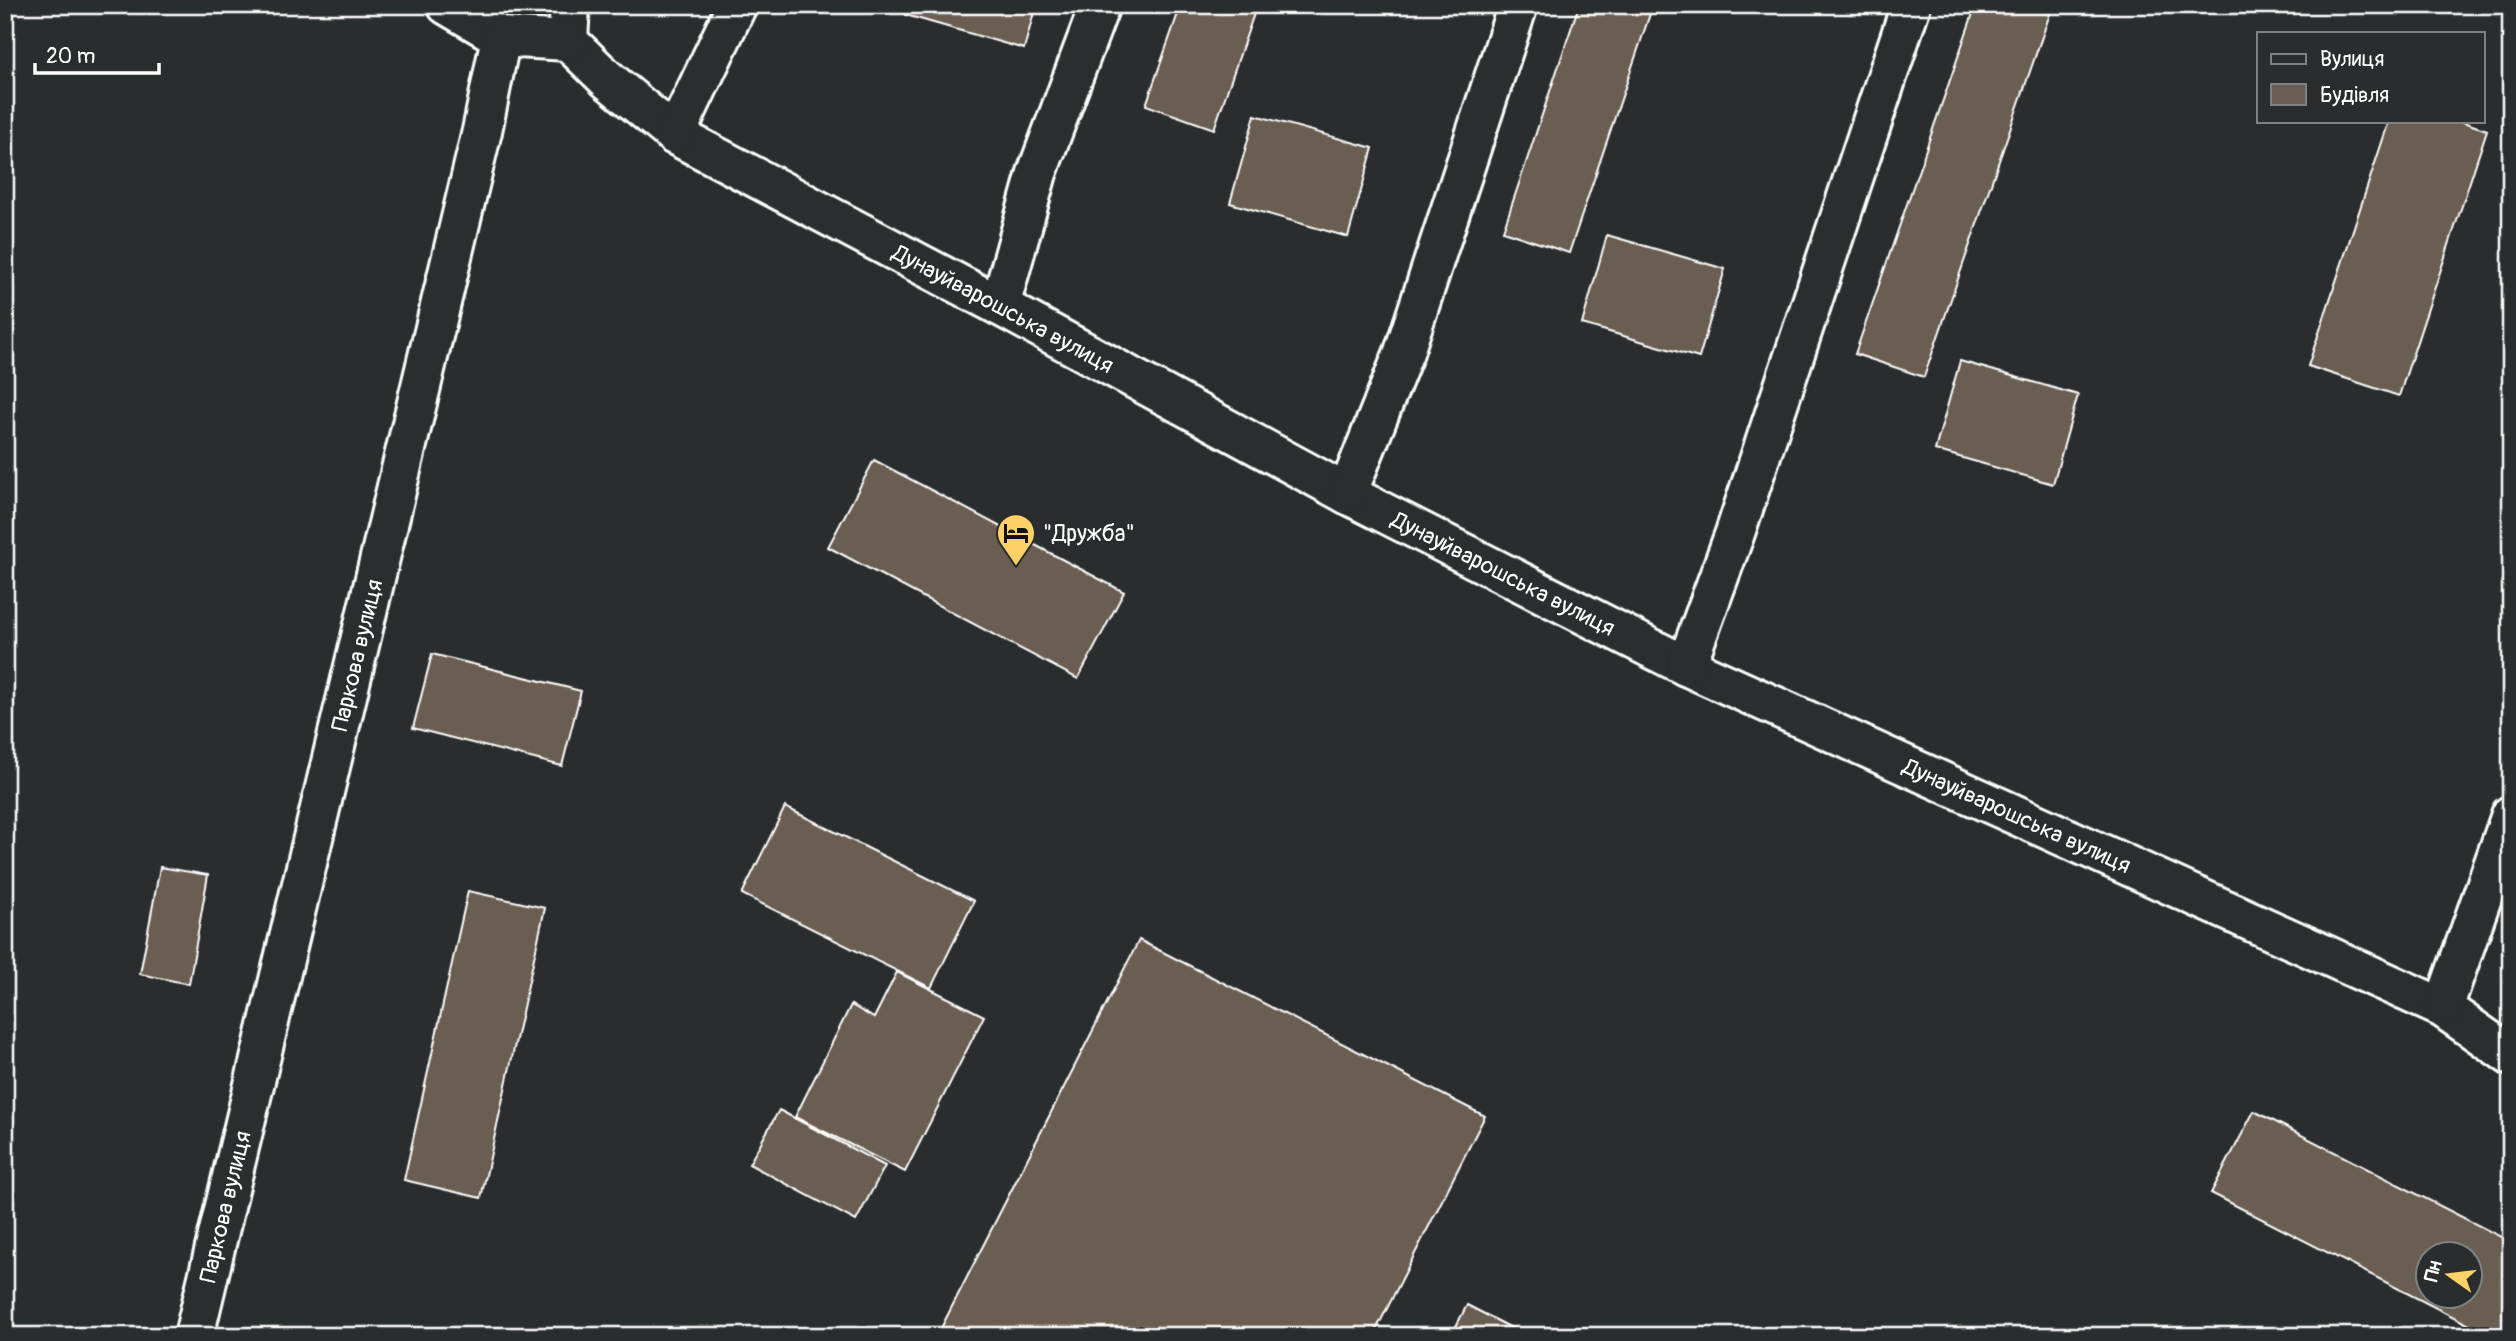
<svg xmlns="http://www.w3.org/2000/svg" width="2516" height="1341" viewBox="0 0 2516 1341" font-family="Pangolin,sans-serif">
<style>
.building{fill:#6a5d51;stroke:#fff;stroke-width:2;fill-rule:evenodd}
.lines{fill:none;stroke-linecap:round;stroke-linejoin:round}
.minor-casing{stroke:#fff;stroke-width:44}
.minor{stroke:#2a2d2e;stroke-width:38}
.labels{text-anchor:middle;stroke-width:5;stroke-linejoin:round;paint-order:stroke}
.street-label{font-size:23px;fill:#fff;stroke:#2a2d2e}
.poi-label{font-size:23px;fill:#fff;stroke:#2a2d2e;text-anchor:start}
</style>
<rect width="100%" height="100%" fill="#2a2d2e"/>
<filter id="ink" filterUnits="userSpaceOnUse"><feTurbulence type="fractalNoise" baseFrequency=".0143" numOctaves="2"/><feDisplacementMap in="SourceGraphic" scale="14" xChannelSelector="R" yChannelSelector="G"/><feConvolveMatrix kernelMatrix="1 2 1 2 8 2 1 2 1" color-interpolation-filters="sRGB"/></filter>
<g filter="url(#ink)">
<path class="building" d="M909,5H1036L1024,49L906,15Z
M1181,5H1257L1214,129L1146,105Z
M1579,5H1653L1569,253L1503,231Z
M1976,5H2053L1924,377L1855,354Z
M1255,115L1373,148L1348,237L1230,203Z
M2389,121H2460L2487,130L2399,396L2308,366Z
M1607,235L1725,269L1699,358L1582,324Z
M1960,361L2078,395L2053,484L1935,450Z
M874,460L1124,592L1078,679L828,547Z
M432,654L581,691L562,766L413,728Z
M785,807L974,901L931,988L742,894Z
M160,867L208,875L189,984L140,974Z
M468,891L545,908L481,1198L404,1180Z
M1139,940L1485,1116L1373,1336H937Z
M897,972L984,1016L905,1172L795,1117L851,1005L874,1018Z
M779,1110L885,1166L856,1221L749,1164Z
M2254,1111L2511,1242V1336H2491L2211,1193ZM2428,1254H2470V1296H2428Z
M1467,1305L1527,1336H1451Z"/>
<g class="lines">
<defs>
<g id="minor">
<path d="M447,5L501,37"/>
<path id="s1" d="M570,5L568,41L607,79L675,135L1000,306L1347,494L1686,666L2443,1008L2511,1056"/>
<path d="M675,135L737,5"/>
<path d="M1000,306L1037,173L1100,5"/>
<path d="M1347,494L1404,352L1518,5"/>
<path d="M1686,666L1735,533L1911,5"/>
<path d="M2443,1008L2511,815"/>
<path id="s2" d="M194,1336L482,131L501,37L568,41"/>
</g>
</defs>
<use href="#minor" class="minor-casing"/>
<use href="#minor" class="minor"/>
</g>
</g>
<defs>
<symbol id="hotel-pin" viewBox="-11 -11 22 30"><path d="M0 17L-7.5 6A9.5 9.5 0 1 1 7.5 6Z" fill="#ffd166" stroke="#2a2d2e"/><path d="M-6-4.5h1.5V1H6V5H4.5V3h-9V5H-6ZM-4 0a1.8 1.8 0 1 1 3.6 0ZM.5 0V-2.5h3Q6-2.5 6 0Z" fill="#111"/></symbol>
</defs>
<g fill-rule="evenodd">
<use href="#hotel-pin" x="994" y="511" width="44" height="60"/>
</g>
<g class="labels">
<g class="street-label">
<text dy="8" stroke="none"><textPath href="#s1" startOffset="550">Дунауйварошська вулиця</textPath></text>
<text dy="8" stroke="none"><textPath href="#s1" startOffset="1116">Дунауйварошська вулиця</textPath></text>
<text dy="8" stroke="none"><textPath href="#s2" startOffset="700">Паркова вулиця</textPath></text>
<text dy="8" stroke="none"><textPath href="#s1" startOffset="1684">Дунауйварошська вулиця</textPath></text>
<text dy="8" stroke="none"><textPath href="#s2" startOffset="133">Паркова вулиця</textPath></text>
</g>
<g class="poi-label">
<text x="1043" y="541">"Дружба"</text>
</g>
</g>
<rect width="2516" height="1341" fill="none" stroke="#2a2d2e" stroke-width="28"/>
<rect x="14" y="14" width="2488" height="1313" fill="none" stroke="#fff" stroke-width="2.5" filter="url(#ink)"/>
<rect x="2257" y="32" width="228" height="91" fill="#2a2d2e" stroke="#7f8182" stroke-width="2"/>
<rect x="2271" y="54" width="35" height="10" fill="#2a2d2e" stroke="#7f8182" stroke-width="2"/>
<text x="2320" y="66" font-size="21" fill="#ffffff">Вулиця</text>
<rect x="2271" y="84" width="35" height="21" fill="#6a5d51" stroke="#7f8182" stroke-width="2"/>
<text x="2320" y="102" font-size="21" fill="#ffffff">Будівля</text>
<g transform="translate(2449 1275) rotate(284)"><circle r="33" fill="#2a2d2e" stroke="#7f8182" stroke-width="2"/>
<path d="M0-5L12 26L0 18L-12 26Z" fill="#ffd166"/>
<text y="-10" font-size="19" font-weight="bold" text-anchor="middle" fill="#ffffff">Пн</text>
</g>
<path d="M35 63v10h124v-10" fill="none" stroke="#ffffff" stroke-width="3.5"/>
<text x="46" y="63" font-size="21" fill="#ffffff" stroke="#2a2d2e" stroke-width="5" paint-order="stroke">20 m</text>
</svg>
